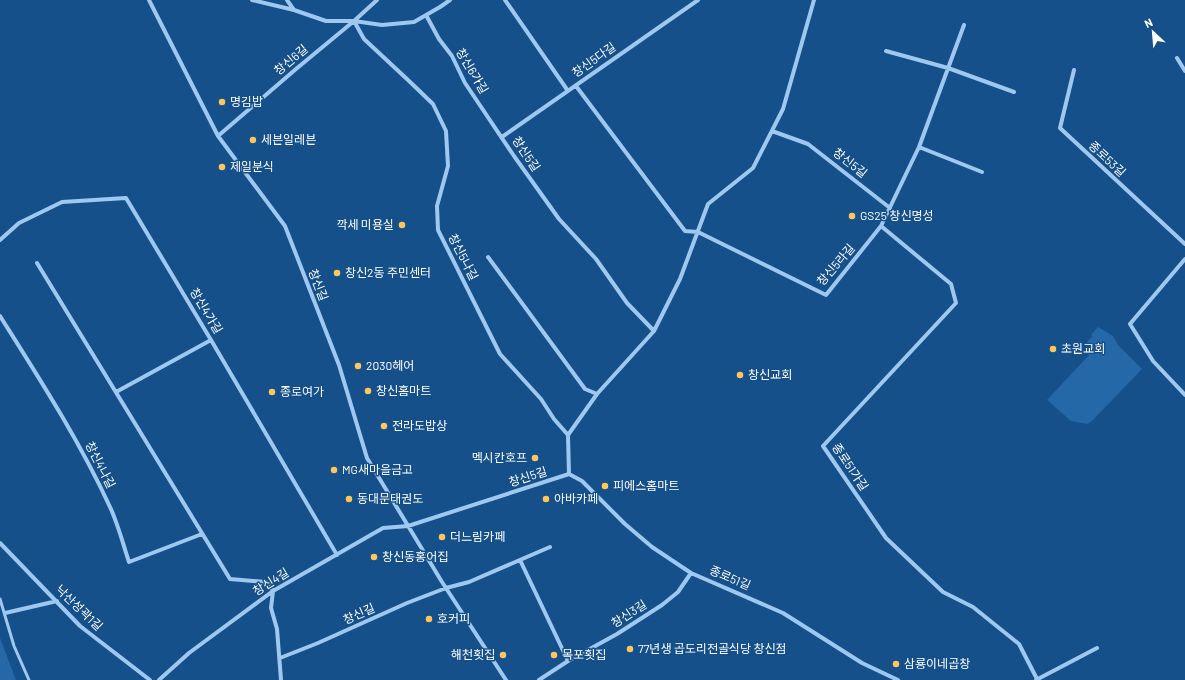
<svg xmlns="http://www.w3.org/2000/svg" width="1185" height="680" viewBox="0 0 1185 680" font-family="Barlow,'Noto Sans KR',sans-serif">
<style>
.green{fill:#2568a8}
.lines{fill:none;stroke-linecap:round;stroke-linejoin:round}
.service{stroke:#9ec8ef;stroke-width:3}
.minor{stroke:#9ec8ef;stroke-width:4}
.poi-dot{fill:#ffc65c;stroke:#15508b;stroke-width:1.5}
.labels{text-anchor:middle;stroke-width:3;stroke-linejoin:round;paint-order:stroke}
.street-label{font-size:12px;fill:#fff;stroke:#15508b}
.poi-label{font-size:12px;fill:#fff;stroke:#15508b;text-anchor:start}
</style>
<rect width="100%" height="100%" fill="#15508b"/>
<path class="green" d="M1098,327L1113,336L1118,345L1142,369L1092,421L1087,424L1071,421L1047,400L1089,355L1084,351L1088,347L1085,344L1093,336L1091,335Z
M0,638L16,680H0Z"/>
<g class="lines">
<path class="service" d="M0,599L14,646L29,680"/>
<path class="minor" d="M149,0L218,136L285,226L339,365L367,458L442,582L506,680
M252,0L294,10L326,21H354L382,25L414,22L440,7L450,0
M287,0L294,10
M505,0L568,91
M426,15L439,39L452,56L465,83L514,156L559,219L596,259L627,303L654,331
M354,21L364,39L408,80L433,104L446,131L448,166L437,206L438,230L500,354L541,399L554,419L568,435
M886,51L948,68L1014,92
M1177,58L1185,71
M1074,70L1060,128L1185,244
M576,86L685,231L698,232L826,295L881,226L919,147L964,25
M772,131L808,144L890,208
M218,136L296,69L354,21L377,0
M502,137L698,0
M919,147L982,172
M881,226L951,284L956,303L823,446L886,538L943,592L973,607L1019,644L1037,679
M0,240L19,223L62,202L126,198L211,340L337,555
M488,257L585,389L597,394
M1185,259L1130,324L1153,361L1185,395
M37,263L230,579L266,582L273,591L271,608L277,629L281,680
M0,316C39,378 79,440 110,507C118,524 123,544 129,562L202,534
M116,392L211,340
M569,474L582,481L625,524L652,547L691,573L783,613L862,663L898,680
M0,543L80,626L150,680
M520,560L568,661
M5,613L57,601
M280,658L318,643L407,603L446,588L469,582L550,547
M159,680L189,653L273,591L383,528L408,526L569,474L568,435L597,394L654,331L680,279L708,204L753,168L783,109L814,0
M539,680L568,661L617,634L662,605L678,592L691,573
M1036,680L1097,648"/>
</g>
<g class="poi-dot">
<circle cx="222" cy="102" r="4"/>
<circle cx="253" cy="140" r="4"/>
<circle cx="222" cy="167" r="4"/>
<circle cx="852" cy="216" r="4"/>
<circle cx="402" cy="225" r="4"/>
<circle cx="337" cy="273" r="4"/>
<circle cx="1053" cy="349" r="4"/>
<circle cx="358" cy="366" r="4"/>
<circle cx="740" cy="375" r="4"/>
<circle cx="368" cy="391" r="4"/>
<circle cx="272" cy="392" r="4"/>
<circle cx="384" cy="426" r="4"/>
<circle cx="535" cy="458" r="4"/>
<circle cx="334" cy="470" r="4"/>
<circle cx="605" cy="486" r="4"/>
<circle cx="349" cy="499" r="4"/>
<circle cx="546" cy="499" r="4"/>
<circle cx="442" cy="537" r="4"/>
<circle cx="374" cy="557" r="4"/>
<circle cx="429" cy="619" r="4"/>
<circle cx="630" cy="649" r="4"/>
<circle cx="503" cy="655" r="4"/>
<circle cx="554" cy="655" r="4"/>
<circle cx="896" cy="664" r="4"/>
</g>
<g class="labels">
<g class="street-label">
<text transform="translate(291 60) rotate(-40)" y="4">창신6길</text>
<text transform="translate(594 60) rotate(-35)" y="4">창신5다길</text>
<text transform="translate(472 71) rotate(59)" y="4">창신6가길</text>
<text transform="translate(526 154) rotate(56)" y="4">창신5길</text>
<text transform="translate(1107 159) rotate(43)" y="4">종로53길</text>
<text transform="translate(850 163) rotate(38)" y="4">창신5길</text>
<text transform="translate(463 257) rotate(63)" y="4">창신5나길</text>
<text transform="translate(836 265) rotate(-49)" y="4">창신5라길</text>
<text transform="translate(318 285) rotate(69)" y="4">창신길</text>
<text transform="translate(206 311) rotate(59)" y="4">창신4가길</text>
<text transform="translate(100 465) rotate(63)" y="4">창신4나길</text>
<text transform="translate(850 467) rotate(56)" y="4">종로51가길</text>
<text transform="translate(528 477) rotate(-18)" y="4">창신5길</text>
<text transform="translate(730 578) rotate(23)" y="4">종로51길</text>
<text transform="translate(271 582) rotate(-32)" y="4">창신4길</text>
<text transform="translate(79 608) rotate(44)" y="4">낙산성곽1길</text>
<text transform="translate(359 614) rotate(-24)" y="4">창신길</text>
<text transform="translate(629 614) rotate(-33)" y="4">창신3길</text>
</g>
<g class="poi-label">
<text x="230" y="106">명김밥</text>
<text x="261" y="144">세븐일레븐</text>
<text x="230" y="171">제일분식</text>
<text x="860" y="220">GS25 창신명성</text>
<text x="394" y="229" text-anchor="end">깍세 미용실</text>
<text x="345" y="277">창신2동 주민센터</text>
<text x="1061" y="353">초원교회</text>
<text x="366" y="370">2030헤어</text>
<text x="748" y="379">창신교회</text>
<text x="376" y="395">창신홈마트</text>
<text x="280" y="396">종로여가</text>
<text x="392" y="430">전라도밥상</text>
<text x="527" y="462" text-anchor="end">멕시칸호프</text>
<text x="342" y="474">MG새마을금고</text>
<text x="613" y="490">피에스홈마트</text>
<text x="357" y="503">동대문태권도</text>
<text x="554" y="503">아바카페</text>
<text x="450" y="541">더느림카페</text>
<text x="382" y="561">창신동홍어집</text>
<text x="437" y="623">호커피</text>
<text x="638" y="653">77년생 곱도리전골식당 창신점</text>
<text x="495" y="659" text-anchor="end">해천횟집</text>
<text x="562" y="659">목포횟집</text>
<text x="904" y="668">삼룡이네곱창</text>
</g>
</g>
<g transform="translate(1153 32) rotate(334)" stroke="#15508b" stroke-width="3" paint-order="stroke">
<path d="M0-3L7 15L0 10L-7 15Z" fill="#ffffff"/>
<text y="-6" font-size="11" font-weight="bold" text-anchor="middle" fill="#ffffff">N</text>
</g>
</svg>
